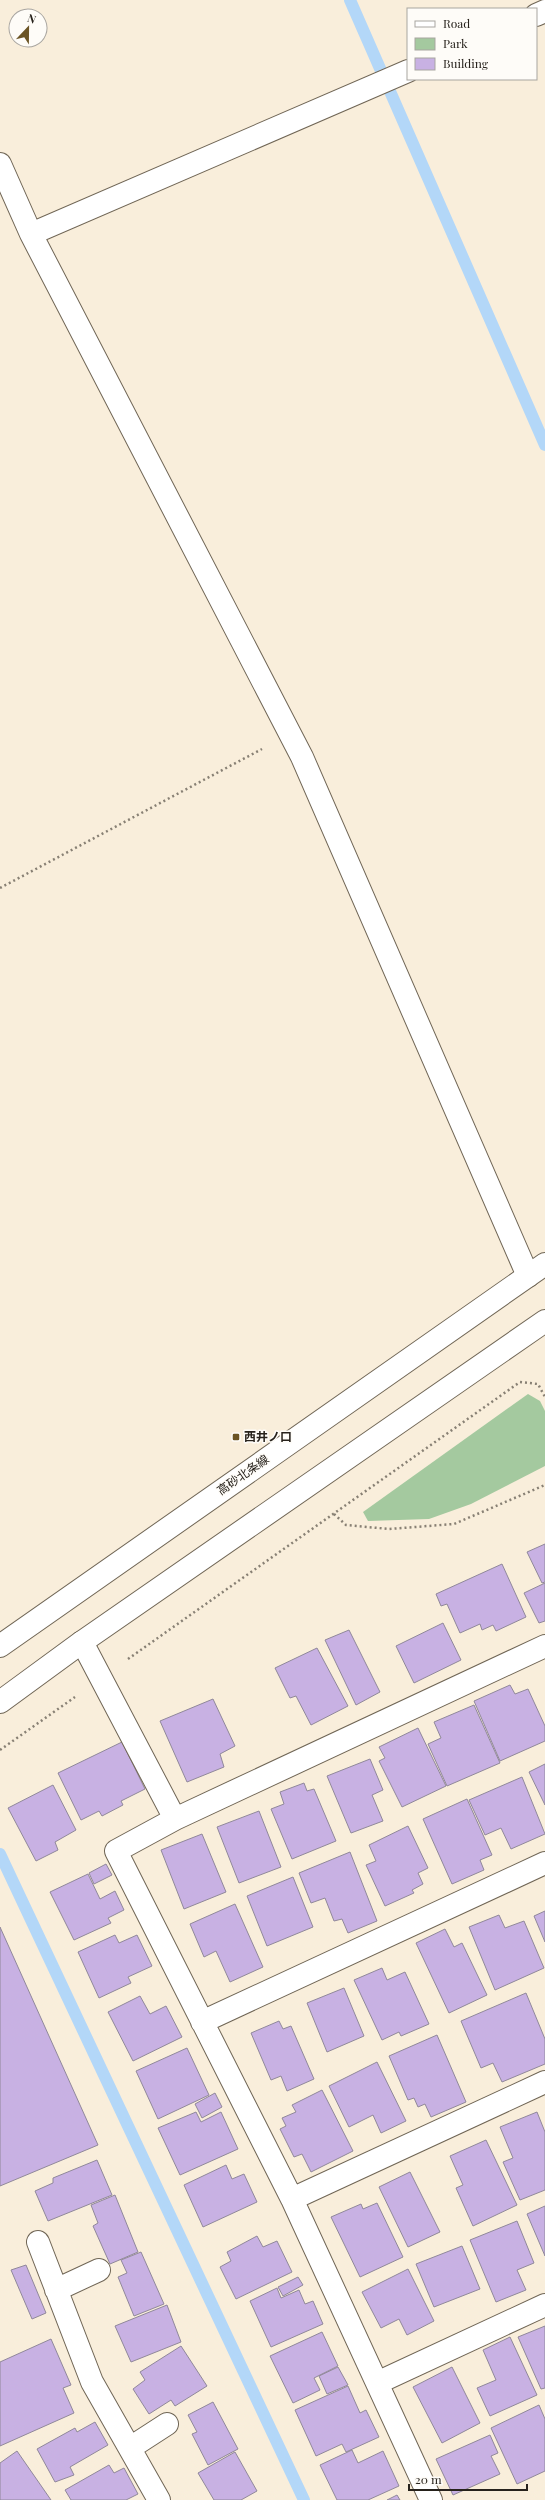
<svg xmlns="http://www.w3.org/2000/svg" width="545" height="2500" viewBox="0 0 545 2500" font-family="'Playfair Display','Noto Sans JP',serif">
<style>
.green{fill:#a4c99f}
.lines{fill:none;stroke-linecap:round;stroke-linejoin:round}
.stream{stroke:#b3d7f8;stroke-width:12}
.building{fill:#c8b1e3;stroke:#90889a}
.minor-casing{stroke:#706656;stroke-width:24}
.major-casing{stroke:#706656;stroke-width:24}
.path{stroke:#888074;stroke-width:2.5;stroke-dasharray:2 3;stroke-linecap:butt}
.minor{stroke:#fff;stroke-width:22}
.major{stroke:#fff;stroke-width:22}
.poi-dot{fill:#6b5424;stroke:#fefcf8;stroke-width:1.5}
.labels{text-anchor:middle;stroke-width:3;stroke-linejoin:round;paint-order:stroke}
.poi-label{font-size:12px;font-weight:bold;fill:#27221c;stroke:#fefcf8;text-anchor:start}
.street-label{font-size:12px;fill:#27221c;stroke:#fefcf8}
</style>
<rect width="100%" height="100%" fill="#f9eedb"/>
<path class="green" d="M528,1394L540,1401L545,1411V1466L471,1504L429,1519L368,1521L363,1512Z"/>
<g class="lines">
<path class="stream" d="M350,0L545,445
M0,1854L304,2500"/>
</g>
<path class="building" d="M545,1544V1582L542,1583L527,1552Z
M502,1564L526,1617L496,1631L493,1625L482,1630L480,1624L460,1633L447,1604L441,1606L436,1594Z
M545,1583V1621L539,1623L524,1593Z
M443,1623L461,1660L414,1683L396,1646Z
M349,1630L380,1692L356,1705L325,1640Z
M317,1648L348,1706L311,1725L296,1696L290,1698L275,1668Z
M510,1685L515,1694L528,1689L545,1726V1741L500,1761L474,1701Z
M213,1699L235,1746L220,1754L224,1767L187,1782L160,1721Z
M474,1705L500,1763L447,1786L428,1744L441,1738L434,1722Z
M418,1728L446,1786L402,1807L379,1761L385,1758L379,1747Z
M122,1742L145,1789L121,1801L123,1805L102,1816L99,1811L81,1820L58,1773Z
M370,1759L383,1790L372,1795L383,1821L351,1833L327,1776Z
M545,1764V1805L529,1772Z
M522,1777L545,1834L511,1849L501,1828L485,1835L469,1800Z
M304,1783L307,1791L314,1789L336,1841L292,1859L271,1809L284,1804L280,1792Z
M53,1785L76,1830L55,1842L58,1850L36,1861L8,1808Z
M467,1799L492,1855L480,1860L484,1870L452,1884L423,1819Z
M259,1811L281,1867L239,1883L217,1827Z
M408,1826L428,1868L418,1873L423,1884L412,1890L414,1893L385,1906L366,1865L376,1861L369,1845Z
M202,1834L226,1892L184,1909L161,1850Z
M350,1852L377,1921L348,1933L342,1919L334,1921L325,1898L311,1903L299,1873Z
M106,1864L112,1875L94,1884L89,1873Z
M88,1874L100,1899L115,1891L124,1910L108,1918L111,1923L74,1940L50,1892Z
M293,1877L313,1927L267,1946L247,1896Z
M235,1904L263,1967L230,1982L216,1951L204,1957L190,1924Z
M545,1911V1942L534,1916Z
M499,1915L505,1928L524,1921L544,1968L495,1990L469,1927Z
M0,1927L98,2145L0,2186Z
M445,1929L454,1947L462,1943L487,1995L449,2013L416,1943Z
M115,1935L119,1943L137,1935L152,1966L128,1977L131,1983L99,1998L78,1952Z
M382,1968L387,1980L405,1972L429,2024L401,2036L399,2032L382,2040L354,1980Z
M344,1988L364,2036L327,2052L307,2003Z
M526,1993L545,2039V2064L502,2082L493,2063L481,2068L461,2021Z
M140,1996L150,2014L166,2006L182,2037L133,2061L108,2012Z
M279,2021L283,2029L291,2026L314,2079L287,2091L281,2076L271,2080L251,2033Z
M437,2035L466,2102L431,2117L425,2104L418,2107L414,2098L408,2100L389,2056Z
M187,2048L209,2095L158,2119L136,2071Z
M377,2062L406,2121L381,2133L373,2115L349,2127L329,2086Z
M322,2090L353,2151L311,2172L302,2154L294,2157L280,2129L286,2126L282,2118L296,2112L292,2105Z
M215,2093L222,2107L202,2118L195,2104Z
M196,2112L201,2122L221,2112L238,2149L180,2175L158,2128Z
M537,2112L545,2132V2190L520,2200L503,2162L513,2158L500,2127Z
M486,2140L517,2205L473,2226L456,2188L463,2185L450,2156Z
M97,2160L112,2195L48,2221L35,2191L53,2183V2178Z
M226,2165L232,2179L244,2174L257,2202L203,2227L184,2185Z
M410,2172L440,2232L408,2247L379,2187Z
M115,2195L138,2252L110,2264L93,2226L98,2223L91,2205Z
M377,2203L403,2257L360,2277L331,2217L361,2204L363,2209Z
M545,2206V2256L527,2214Z
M517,2221L534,2263L517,2270L526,2290L496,2302L470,2240Z
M257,2236L263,2247L277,2241L292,2272L236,2299L220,2267L231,2261L227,2252Z
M462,2246L480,2289L434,2307L416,2264Z
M141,2252L164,2304L134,2316L118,2277L127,2273L121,2260Z
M26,2265L46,2313L32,2319L11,2270Z
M408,2269L434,2321L407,2335L399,2319L381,2328L362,2292Z
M298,2277L303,2285L283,2296L278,2287Z
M277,2288L281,2298L299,2290L305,2304L313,2301L323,2324L271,2347L250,2301Z
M167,2305L181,2342L131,2362L115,2326Z
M545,2326V2388L541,2389L518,2337Z
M322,2332L338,2366L314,2378L320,2390L293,2403L270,2356Z
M510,2337L537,2395L490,2416L477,2388L496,2380L483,2350Z
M51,2339L71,2385L63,2388L74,2413L0,2446V2362Z
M181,2346L207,2386L175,2406L171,2400L149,2414L133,2389L145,2380L140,2372Z
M338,2367L348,2385L327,2394L319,2376Z
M452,2367L480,2423L442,2443L413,2387Z
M348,2386L360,2413L366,2410L379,2437L346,2452L342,2444L316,2456L295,2410Z
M213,2402L238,2449L208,2465L192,2434L197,2432L188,2415Z
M539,2405L545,2419V2471L517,2484L491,2428Z
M95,2422L108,2445L70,2467L74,2475L55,2482L37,2449L75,2428L77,2432Z
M490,2435L498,2453L491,2456L500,2474L453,2495L436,2459Z
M352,2450L358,2463L383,2451L399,2486L368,2500H337L320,2465Z
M17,2451L51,2500H0V2463Z
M235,2452L257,2491L241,2500H214L198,2473Z
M109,2465L114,2473L124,2468L138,2494L126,2500H71L65,2490Z
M397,2495L400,2500H387Z"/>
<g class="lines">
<defs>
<path id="minor" d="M536,15L545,11
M0,164L31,234L302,757L528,1276
M31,234L408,71
M82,1642L175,1819
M202,2022L545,1863
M292,2199L545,2082
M38,2242L92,2382L159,2500
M56,2290L99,2270
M377,2383L545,2305
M130,2448L167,2424
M431,2500L292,2199L116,1851L175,1819L545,1646"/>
<path id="major" d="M0,1646L545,1264
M0,1702L82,1642L545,1321"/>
</defs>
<use href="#minor" class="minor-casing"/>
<use href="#major" class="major-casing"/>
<path class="path" d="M0,888L262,749
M334,1514L346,1525L389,1529L454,1524L545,1485
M128,1659L520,1382L538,1384L545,1397
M0,1750L75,1697"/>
<use href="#minor" class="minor"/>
<use href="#major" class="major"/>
</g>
<rect class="poi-dot" x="232" y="1433" width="8" height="8" rx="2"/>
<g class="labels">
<g class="poi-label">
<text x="244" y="1441">西井ノ口</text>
</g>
<g class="street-label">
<text transform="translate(243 1475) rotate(-35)" y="4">高砂北条線</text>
</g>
</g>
<rect x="407" y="8" width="130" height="72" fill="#fefcf8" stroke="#a8a5a0"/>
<rect x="415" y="21" width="20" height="6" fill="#ffffff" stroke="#a8a5a0"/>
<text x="443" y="28" font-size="12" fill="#27221c">Road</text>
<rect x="415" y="38" width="20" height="12" fill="#a4c99f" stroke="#a8a5a0"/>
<text x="443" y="48" font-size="12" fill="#27221c">Park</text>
<rect x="415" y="58" width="20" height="12" fill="#c8b1e3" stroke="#a8a5a0"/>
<text x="443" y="68" font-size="12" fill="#27221c">Building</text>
<g transform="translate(28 28) rotate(22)"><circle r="19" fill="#fefcf8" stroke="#a8a5a0"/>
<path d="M0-3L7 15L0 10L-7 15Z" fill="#6b5424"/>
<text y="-6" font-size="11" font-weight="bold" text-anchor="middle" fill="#27221c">N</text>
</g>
<path d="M409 2484v6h118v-6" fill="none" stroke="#27221c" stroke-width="2"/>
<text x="415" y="2484" font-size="12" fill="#27221c" stroke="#fefcf8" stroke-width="3" paint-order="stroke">20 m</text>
</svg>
